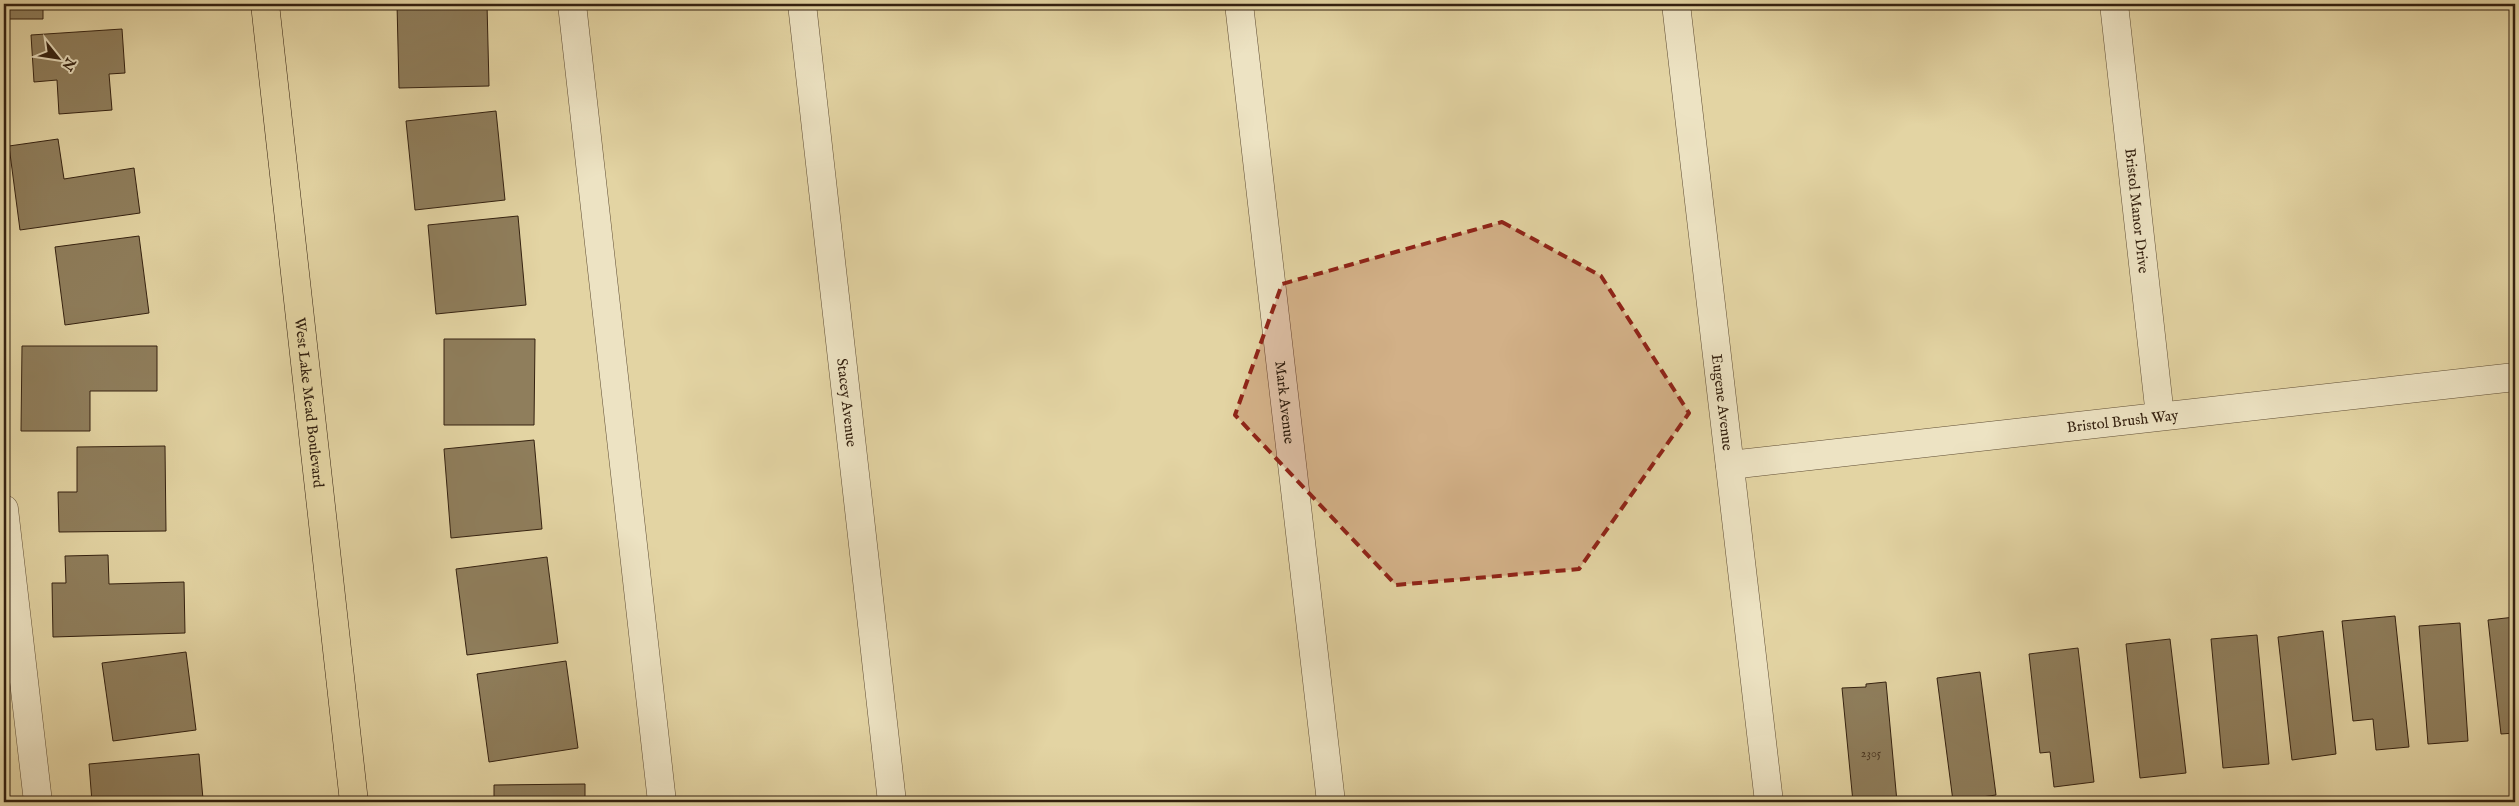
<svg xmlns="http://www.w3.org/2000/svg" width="2519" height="806" viewBox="0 0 2519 806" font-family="'IM FELL English',serif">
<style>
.building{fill:#8f7e5c;stroke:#342110}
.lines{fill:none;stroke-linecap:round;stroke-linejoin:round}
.minor-casing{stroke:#604e35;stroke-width:29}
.major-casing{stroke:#342110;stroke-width:29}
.minor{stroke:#ede3c3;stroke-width:28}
.major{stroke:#e3d4a3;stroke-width:28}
.marked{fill:#8f2418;fill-opacity:0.2;stroke:#8f2418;stroke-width:4;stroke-dasharray:10 6;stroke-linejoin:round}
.labels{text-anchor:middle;stroke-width:4;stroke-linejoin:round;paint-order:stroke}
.number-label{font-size:12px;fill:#4b3823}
.street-label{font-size:15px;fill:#342110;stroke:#ede3c3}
</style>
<rect width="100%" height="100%" fill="#e3d4a3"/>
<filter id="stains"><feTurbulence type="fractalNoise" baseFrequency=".004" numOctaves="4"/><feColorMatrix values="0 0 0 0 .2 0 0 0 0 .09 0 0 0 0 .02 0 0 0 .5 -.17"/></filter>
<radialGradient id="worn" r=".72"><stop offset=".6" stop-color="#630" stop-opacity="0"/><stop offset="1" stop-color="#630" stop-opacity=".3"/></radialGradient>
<path class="building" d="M4,4H43V19H4Z
M397,4H487L489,86L399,88Z
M122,29L125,73L109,74L112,110L59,114L57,80L34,82L31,35Z
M496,111L505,200L415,210L406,121Z
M58,139L64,179L134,168L140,213L20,230L9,146Z
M518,216L526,305L436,314L428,225Z
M139,236L149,313L65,325L55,247Z
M444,339H535L534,425H444Z
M22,346H157V391H90V431H21Z
M534,440L542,529L451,538L444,449Z
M165,446L166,531L59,532L58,492H77V447Z
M108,555L109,584L184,582L185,633L53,637L52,583H66L65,556Z
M547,557L558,643L467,655L456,569Z
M2395,616L2409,747L2376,750L2373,719L2353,721L2342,621Z
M2515,617V733L2501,734L2488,620Z
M2460,623L2468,741L2428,744L2419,626Z
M2323,631L2336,754L2292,760L2278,637Z
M2257,635L2269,764L2223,768L2211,639Z
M2170,639L2186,773L2140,778L2126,644Z
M2078,648L2094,782L2054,787L2050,752L2040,753L2029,654Z
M186,652L196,730L113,741L102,663Z
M566,661L578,748L489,762L477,674Z
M1980,672L1996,795L1953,801L1937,678Z
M1886,682L1897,802H1853L1842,688L1866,687V684Z
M199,754L203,799L172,802H92L89,764Z
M585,784V802H494V785Z"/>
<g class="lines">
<defs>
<g id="minor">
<path d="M572,4L662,802"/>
<path id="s1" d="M802,4L892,802"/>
<path id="s2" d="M1239,4L1331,802"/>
<path id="s3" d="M1676,4L1769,802"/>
<path id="s4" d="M2114,4L2160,416"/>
<path id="s5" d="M1730,465L2515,377"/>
<path d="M4,509L38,802"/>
</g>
<g id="major">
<path id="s6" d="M265,4L354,802"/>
</g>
</defs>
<use href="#minor" class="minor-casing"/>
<use href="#major" class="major-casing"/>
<use href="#minor" class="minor"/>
<use href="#major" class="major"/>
</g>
<path class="marked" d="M1502,222L1601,276L1689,413L1579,569L1396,585L1235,415L1282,284Z"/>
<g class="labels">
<g class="number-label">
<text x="1871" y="757">2305</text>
</g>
<g class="street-label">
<text dy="5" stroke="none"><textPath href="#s4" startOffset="208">Bristol Manor Drive</textPath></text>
<text dy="5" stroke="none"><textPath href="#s6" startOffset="401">West Lake Mead Boulevard</textPath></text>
<text dy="5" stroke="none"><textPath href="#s1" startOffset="401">Stacey Avenue</textPath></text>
<text dy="5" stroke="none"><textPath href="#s2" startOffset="401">Mark Avenue</textPath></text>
<text dy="5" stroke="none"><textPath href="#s3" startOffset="401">Eugene Avenue</textPath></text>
<text dy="5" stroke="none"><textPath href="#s5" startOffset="395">Bristol Brush Way</textPath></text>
</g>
</g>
<rect width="2519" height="806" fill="none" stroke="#e3d4a3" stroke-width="20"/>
<rect x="5" y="5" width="2509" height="796" fill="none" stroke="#342110" stroke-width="2.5"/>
<rect x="10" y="10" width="2499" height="786" fill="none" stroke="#342110"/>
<g transform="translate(58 58) rotate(120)" stroke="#ede3c3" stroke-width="4" paint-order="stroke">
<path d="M0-4L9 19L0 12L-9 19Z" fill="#342110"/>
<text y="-8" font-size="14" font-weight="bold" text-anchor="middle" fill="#342110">N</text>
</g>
<rect width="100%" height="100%" filter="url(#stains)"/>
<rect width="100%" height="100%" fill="url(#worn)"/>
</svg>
